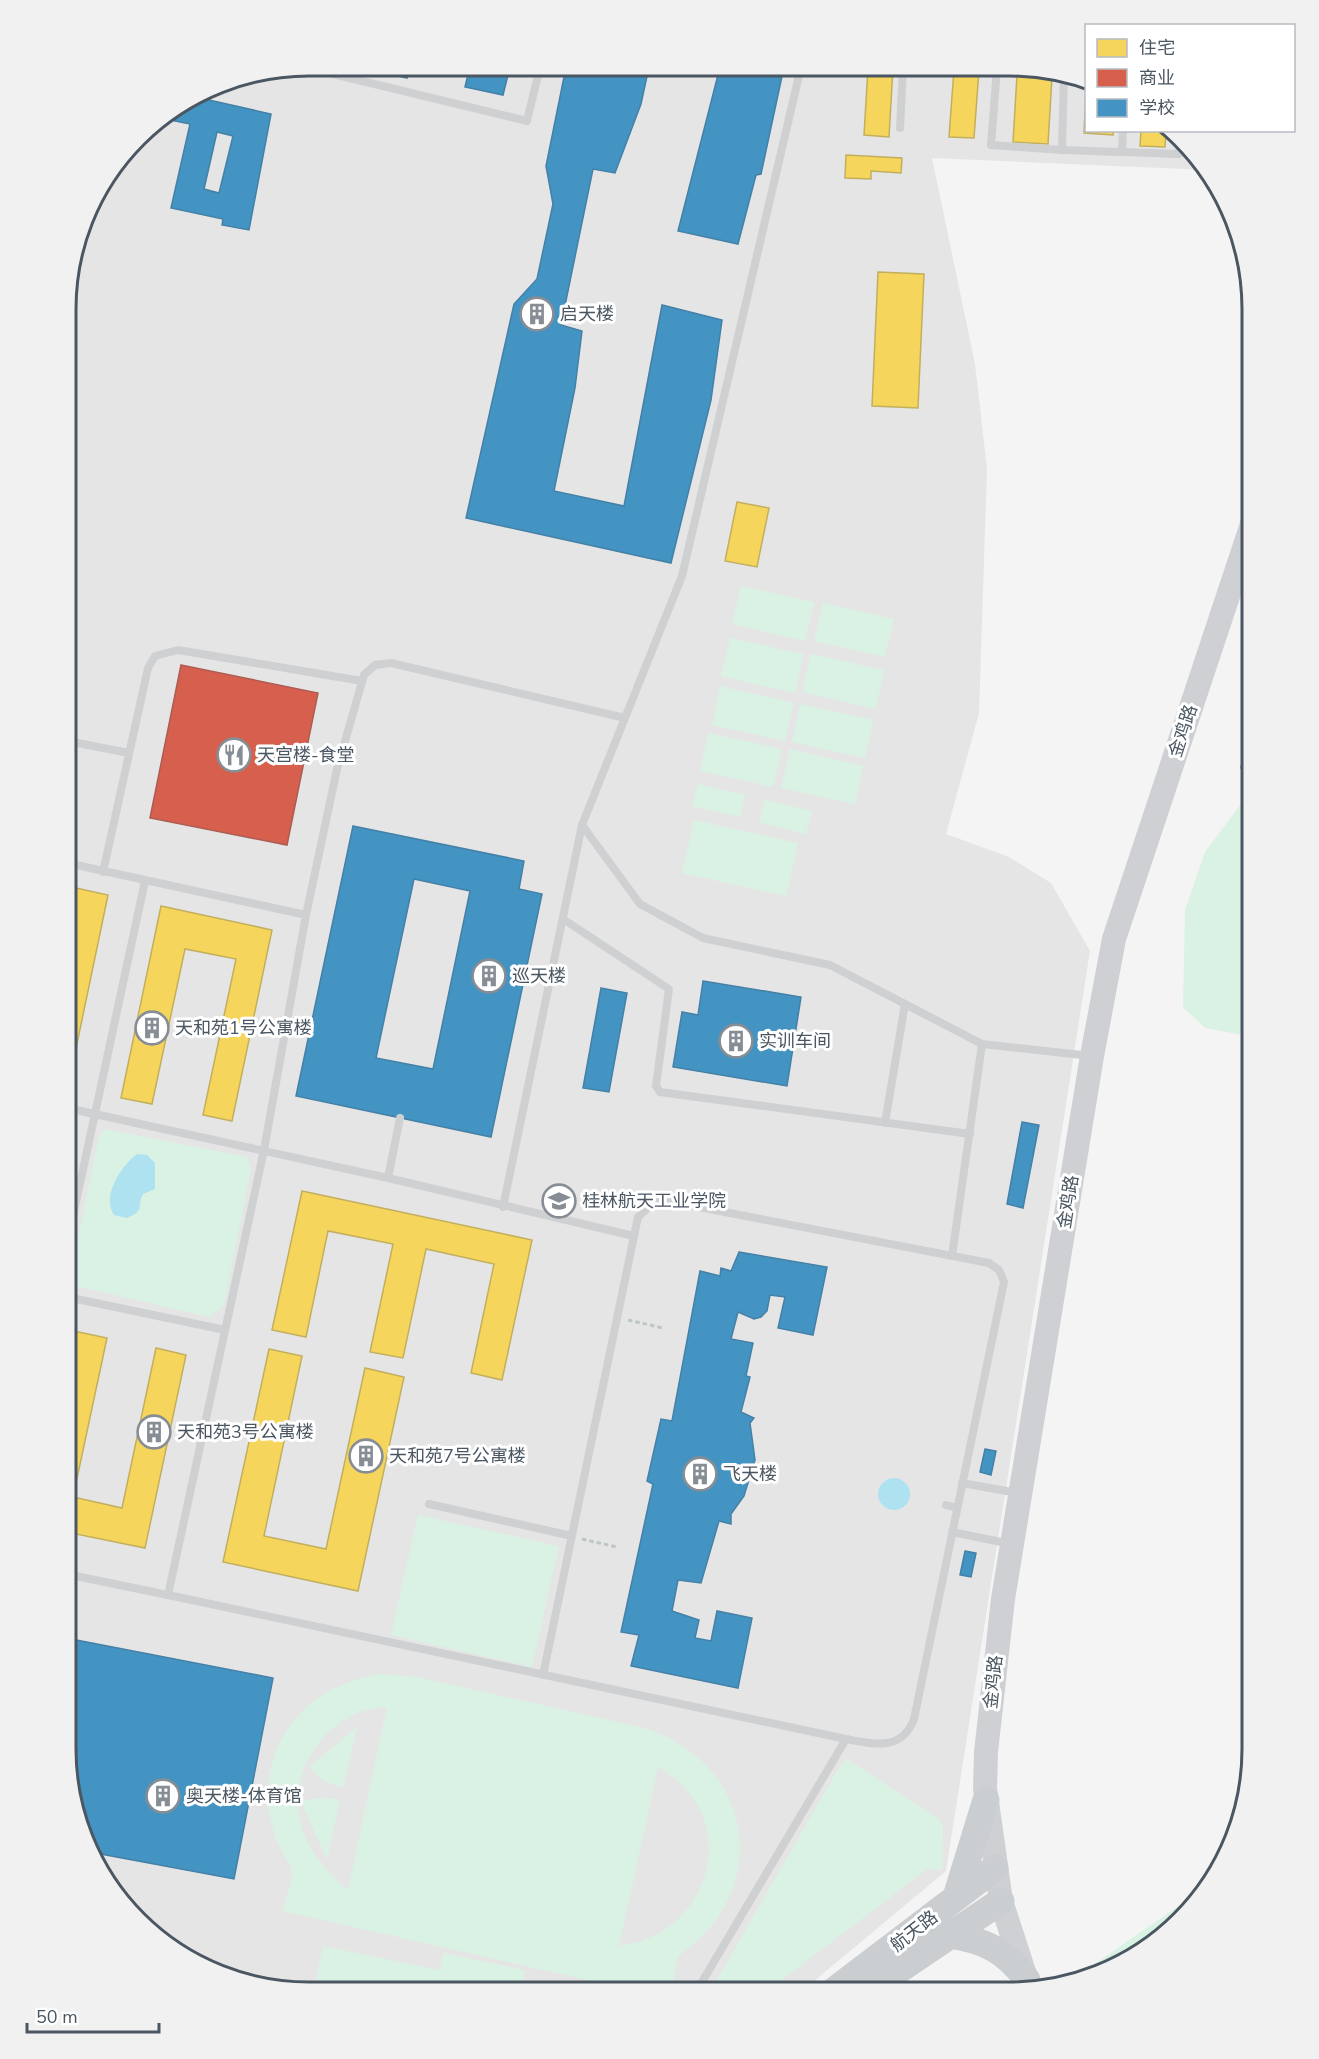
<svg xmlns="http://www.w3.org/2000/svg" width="1319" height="2059" viewBox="0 0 1319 2059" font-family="'Nunito Sans','Noto Sans SC',sans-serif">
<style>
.education{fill:#e6e5e6}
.green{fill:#d9f2e3;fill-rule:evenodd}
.water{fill:#aee2f0}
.homes{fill:#f6d55c;stroke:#c2af5e;stroke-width:1.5}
.shops{fill:#d6604d;stroke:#ac5d53;stroke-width:1.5}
.schools{fill:#4393c3;stroke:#4581a6;stroke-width:1.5;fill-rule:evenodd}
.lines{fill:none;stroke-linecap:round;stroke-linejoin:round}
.path{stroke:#bcc7c4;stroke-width:3;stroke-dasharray:4.5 3;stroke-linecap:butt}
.lane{stroke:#ced0d2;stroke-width:8}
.secondary{stroke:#ced0d4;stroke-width:24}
.primary{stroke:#caced1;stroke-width:27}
.labels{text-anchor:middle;stroke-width:6;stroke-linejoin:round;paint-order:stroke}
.poi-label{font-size:18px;fill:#4a5661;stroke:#fff;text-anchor:start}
.street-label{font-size:18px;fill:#4a5661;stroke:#fff}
.rim{fill:none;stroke:#4a5661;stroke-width:3}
</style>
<rect width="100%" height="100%" fill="#f4f4f4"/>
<path class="education" d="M310,66L1041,68L1086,80V130L1172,131L1203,162L1208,170L932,158L975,364L987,469L979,713L946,834L1009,857L1051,883L1090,951L946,1871L801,1992L278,1991L217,1975L162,1943L117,1898L85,1843L66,1749L68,278L91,202L149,127L217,84Z"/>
<path class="green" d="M741,586L814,602L805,641L732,624Z
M823,603L894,619L885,657L814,641Z
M730,638L803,654L795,693L721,676Z
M811,654L884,670L876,709L802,692Z
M720,686L794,703L785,741L712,725Z
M800,704L873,720L865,758L792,742Z
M708,733L782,749L773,787L700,771Z
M790,749L863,766L855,804L781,788Z
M698,784L745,795L740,817L692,806Z
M1247,796H1253V1037L1205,1028L1183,1007L1185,910L1205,852Z
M765,800L812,811L806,834L759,822Z
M694,820L798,843L786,896L682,873Z
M105,1129L247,1157L251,1169L224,1306L209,1317L72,1285L70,1278L99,1136Z
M418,1515L559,1546L532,1667L391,1635Z
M381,1674L417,1677L645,1728C755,1764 774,1891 678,1956L671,1992H640L283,1911C285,1899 293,1882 292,1870C291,1864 284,1856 281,1850C275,1838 271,1824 269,1811C261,1737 311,1684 381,1674ZM386,1707H387L348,1890C328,1873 310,1854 302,1828C285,1771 327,1710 386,1707ZM658,1767C744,1814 714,1935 619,1946Z
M357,1727L343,1788L324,1781L309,1767Z
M848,1760L939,1819L943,1826L942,1869L926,1870L766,1992H710L841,1764Z
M321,1798L340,1799L327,1860L301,1801Z
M1210,1884C1192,1917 1138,1963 1102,1975C1092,1978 1080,1979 1070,1981Z
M323,1946L440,1970L444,1953L525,1970L522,1988L540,1992L322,1991L315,1985Z"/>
<path class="water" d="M137,1154L147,1155L155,1163V1189L143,1194C136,1207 146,1210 127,1218L114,1215C101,1196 122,1165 137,1154Z
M878 1494a16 16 0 1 1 32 0a16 16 0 1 1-32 0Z"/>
<path class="homes" d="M868,68H893L889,137L864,135Z
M954,69L979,70L974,138L949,137Z
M1017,75L1052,77L1048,144L1013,142Z
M1086,92V130H1114L1113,135L1084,133Z
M1141,130H1166L1165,147L1140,146Z
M846,155L902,158L901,173L871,171V179L845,178Z
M878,272L924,274L918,408L872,406Z
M737,502L769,508L757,567L725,561Z
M67,886L108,895L68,1087L67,945L71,925L67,924Z
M161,906L272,930L232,1121L203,1115L236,959L185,949L152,1104L121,1098Z
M302,1191L532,1240L502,1380L471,1373L494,1264L426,1249L403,1358L370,1352L393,1244L328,1231L306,1337L272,1330Z
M74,1331L107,1338L73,1497L122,1508L156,1348L186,1355L145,1548L66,1532L67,1366Z
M269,1349L302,1356L264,1536L326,1549L365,1368L404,1377L358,1591L223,1562Z"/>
<path class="shops" d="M181,665L318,693L287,845L150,818Z"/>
<path class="schools" d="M365,66H410L407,78L365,68Z
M470,66L510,67L503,95L465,87Z
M566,67H649L641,104L615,173L593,169L561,325L582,331L575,388L554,491L624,506L662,305L722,320L711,400L671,563L466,518L514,304L537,279L553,204L546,166Z
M720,67H784L761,174L756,175L738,244L678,231Z
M212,87L209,100L271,114L249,230L222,225L223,219L171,208L190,124L165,119L166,116ZM217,132L233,136L219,193L204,189Z
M1253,708V770L1241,768Z
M353,826L524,861L519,889L542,894L491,1137L296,1096ZM414,879L470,891L433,1069L376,1058Z
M703,981L801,997L787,1086L673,1067L682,1012L698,1015Z
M601,988L627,993L609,1092L583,1088Z
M1022,1122L1039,1125L1023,1208L1007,1204Z
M739,1252L827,1267L813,1335L778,1328L785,1297L770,1295L767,1311L761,1317L754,1319L738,1312L731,1339L753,1343L746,1376L750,1377L741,1412L754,1418L750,1423L755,1460L744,1496L731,1514V1524L719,1521L701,1583L678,1580L672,1611L699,1620L695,1638L711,1641L717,1611L752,1618L738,1688L631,1666L639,1635L621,1632L653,1484L647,1481L661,1419L672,1421L700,1271L720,1276L721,1268L731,1271Z
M985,1449L996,1451L991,1475L980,1472Z
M965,1551L976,1553L971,1577L960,1575Z
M66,1638L273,1678L234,1879L90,1852L85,1843L66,1749Z"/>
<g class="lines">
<path class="path" d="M628,1320L663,1328
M582,1539L617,1547"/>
<path class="lane" d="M335,66L333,74L527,121L540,67
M997,68L991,145L1062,150
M1064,74L1062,150L1179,154L1180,139
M900,128L903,68
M1122,152L1123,130
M67,741L129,753
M582,825L640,904L703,938L830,965L982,1044L1091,1056
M67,863L306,915
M103,872L148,668L155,656L178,650L362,681
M563,919L669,989L656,1086L660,1092L970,1134
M67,1108L388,1178L634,1236
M885,1123L905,1004
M388,1178L400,1118
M503,1207L582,825L682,576L801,67
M67,1244L145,881
M952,1256L982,1044
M67,1297L225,1330
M962,1483L1018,1493
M429,1504L572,1536
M946,1505L957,1508
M952,1532L1011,1544
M66,1574L168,1595
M543,1675L638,1217L657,1199L989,1263L999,1270L1004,1282L914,1719C902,1752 872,1744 846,1739L168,1595L264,1150L306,915L337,769L364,675L375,665L391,663L625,718
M696,1992L846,1739"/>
<path class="secondary" d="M1026,1978L1001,1901L985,1788L986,1752L1003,1599L1092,1056L1114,939L1253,521"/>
<path class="primary" d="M956,1897L986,1800
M949,1935C983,1940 1006,1950 1027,1980
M832,1992L995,1868
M865,1993L1001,1901"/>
</g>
<defs>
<symbol id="building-ring" viewBox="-11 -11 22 22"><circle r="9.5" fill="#fff" stroke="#868d94" stroke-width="1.5"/><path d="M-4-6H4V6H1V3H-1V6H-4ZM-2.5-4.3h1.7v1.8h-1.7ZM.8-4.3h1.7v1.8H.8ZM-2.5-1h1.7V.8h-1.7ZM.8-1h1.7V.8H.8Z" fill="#868d94"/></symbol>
<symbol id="restaurant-ring" viewBox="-11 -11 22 22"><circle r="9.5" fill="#fff" stroke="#868d94" stroke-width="1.5"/><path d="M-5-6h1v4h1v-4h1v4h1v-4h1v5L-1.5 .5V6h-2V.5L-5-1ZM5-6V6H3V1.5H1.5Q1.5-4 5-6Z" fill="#868d94"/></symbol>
<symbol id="university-ring" viewBox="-11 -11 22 22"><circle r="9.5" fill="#fff" stroke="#868d94" stroke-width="1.5"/><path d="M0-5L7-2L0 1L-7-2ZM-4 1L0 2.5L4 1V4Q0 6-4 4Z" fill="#868d94"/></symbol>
</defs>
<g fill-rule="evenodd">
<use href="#building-ring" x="518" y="295" width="38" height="38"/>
<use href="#restaurant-ring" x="215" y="736" width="38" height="38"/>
<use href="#building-ring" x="470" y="957" width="38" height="38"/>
<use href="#building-ring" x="133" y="1009" width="38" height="38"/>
<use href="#building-ring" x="717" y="1022" width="38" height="38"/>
<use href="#university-ring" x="540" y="1182" width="38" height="38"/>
<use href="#building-ring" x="135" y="1413" width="38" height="38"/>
<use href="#building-ring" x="347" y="1437" width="38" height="38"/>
<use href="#building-ring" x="681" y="1455" width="38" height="38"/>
<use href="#building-ring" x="144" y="1777" width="38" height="38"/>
</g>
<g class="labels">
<g class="poi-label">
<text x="560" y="320">启天楼</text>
<text x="257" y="761">天宫楼-食堂</text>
<text x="512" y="982">巡天楼</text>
<text x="175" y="1034">天和苑1号公寓楼</text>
<text x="759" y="1047">实训车间</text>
<text x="582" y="1207">桂林航天工业学院</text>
<text x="177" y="1438">天和苑3号公寓楼</text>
<text x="389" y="1462">天和苑7号公寓楼</text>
<text x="723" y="1480">飞天楼</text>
<text x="186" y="1802">奥天楼-体育馆</text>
</g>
<g class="street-label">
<text transform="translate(1183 731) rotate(-72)" y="6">金鸡路</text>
<text transform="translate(1068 1202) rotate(-81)" y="6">金鸡路</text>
<text transform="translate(993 1682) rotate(-84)" y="6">金鸡路</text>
<text transform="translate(914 1931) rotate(-38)" y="6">航天路</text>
</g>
</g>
<path d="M0 0H1319V2059H0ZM309 76H1009A233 233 0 0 1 1242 309V1749A233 233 0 0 1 1009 1982H309A233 233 0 0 1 76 1749V309A233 233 0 0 1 309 76Z" fill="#f1f1f2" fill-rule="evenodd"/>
<path class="rim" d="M309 76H1009A233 233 0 0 1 1242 309V1749A233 233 0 0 1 1009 1982H309A233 233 0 0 1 76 1749V309A233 233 0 0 1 309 76Z"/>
<rect x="1085" y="24" width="210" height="108" fill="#ffffff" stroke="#b7bbc0" stroke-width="1.5"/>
<rect x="1097" y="39" width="30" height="18" fill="#f6d55c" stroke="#b7bbc0" stroke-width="1.5"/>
<text x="1139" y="54" font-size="18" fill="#4a5661">住宅</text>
<rect x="1097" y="69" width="30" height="18" fill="#d6604d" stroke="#b7bbc0" stroke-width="1.5"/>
<text x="1139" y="84" font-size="18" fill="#4a5661">商业</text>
<rect x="1097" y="99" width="30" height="18" fill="#4393c3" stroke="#b7bbc0" stroke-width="1.5"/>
<text x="1139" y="114" font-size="18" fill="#4a5661">学校</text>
<path d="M27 2023v9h132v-9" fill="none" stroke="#4a5661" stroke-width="3"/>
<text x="36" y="2023" font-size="18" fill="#4a5661" stroke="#ffffff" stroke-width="4.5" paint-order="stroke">50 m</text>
</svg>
